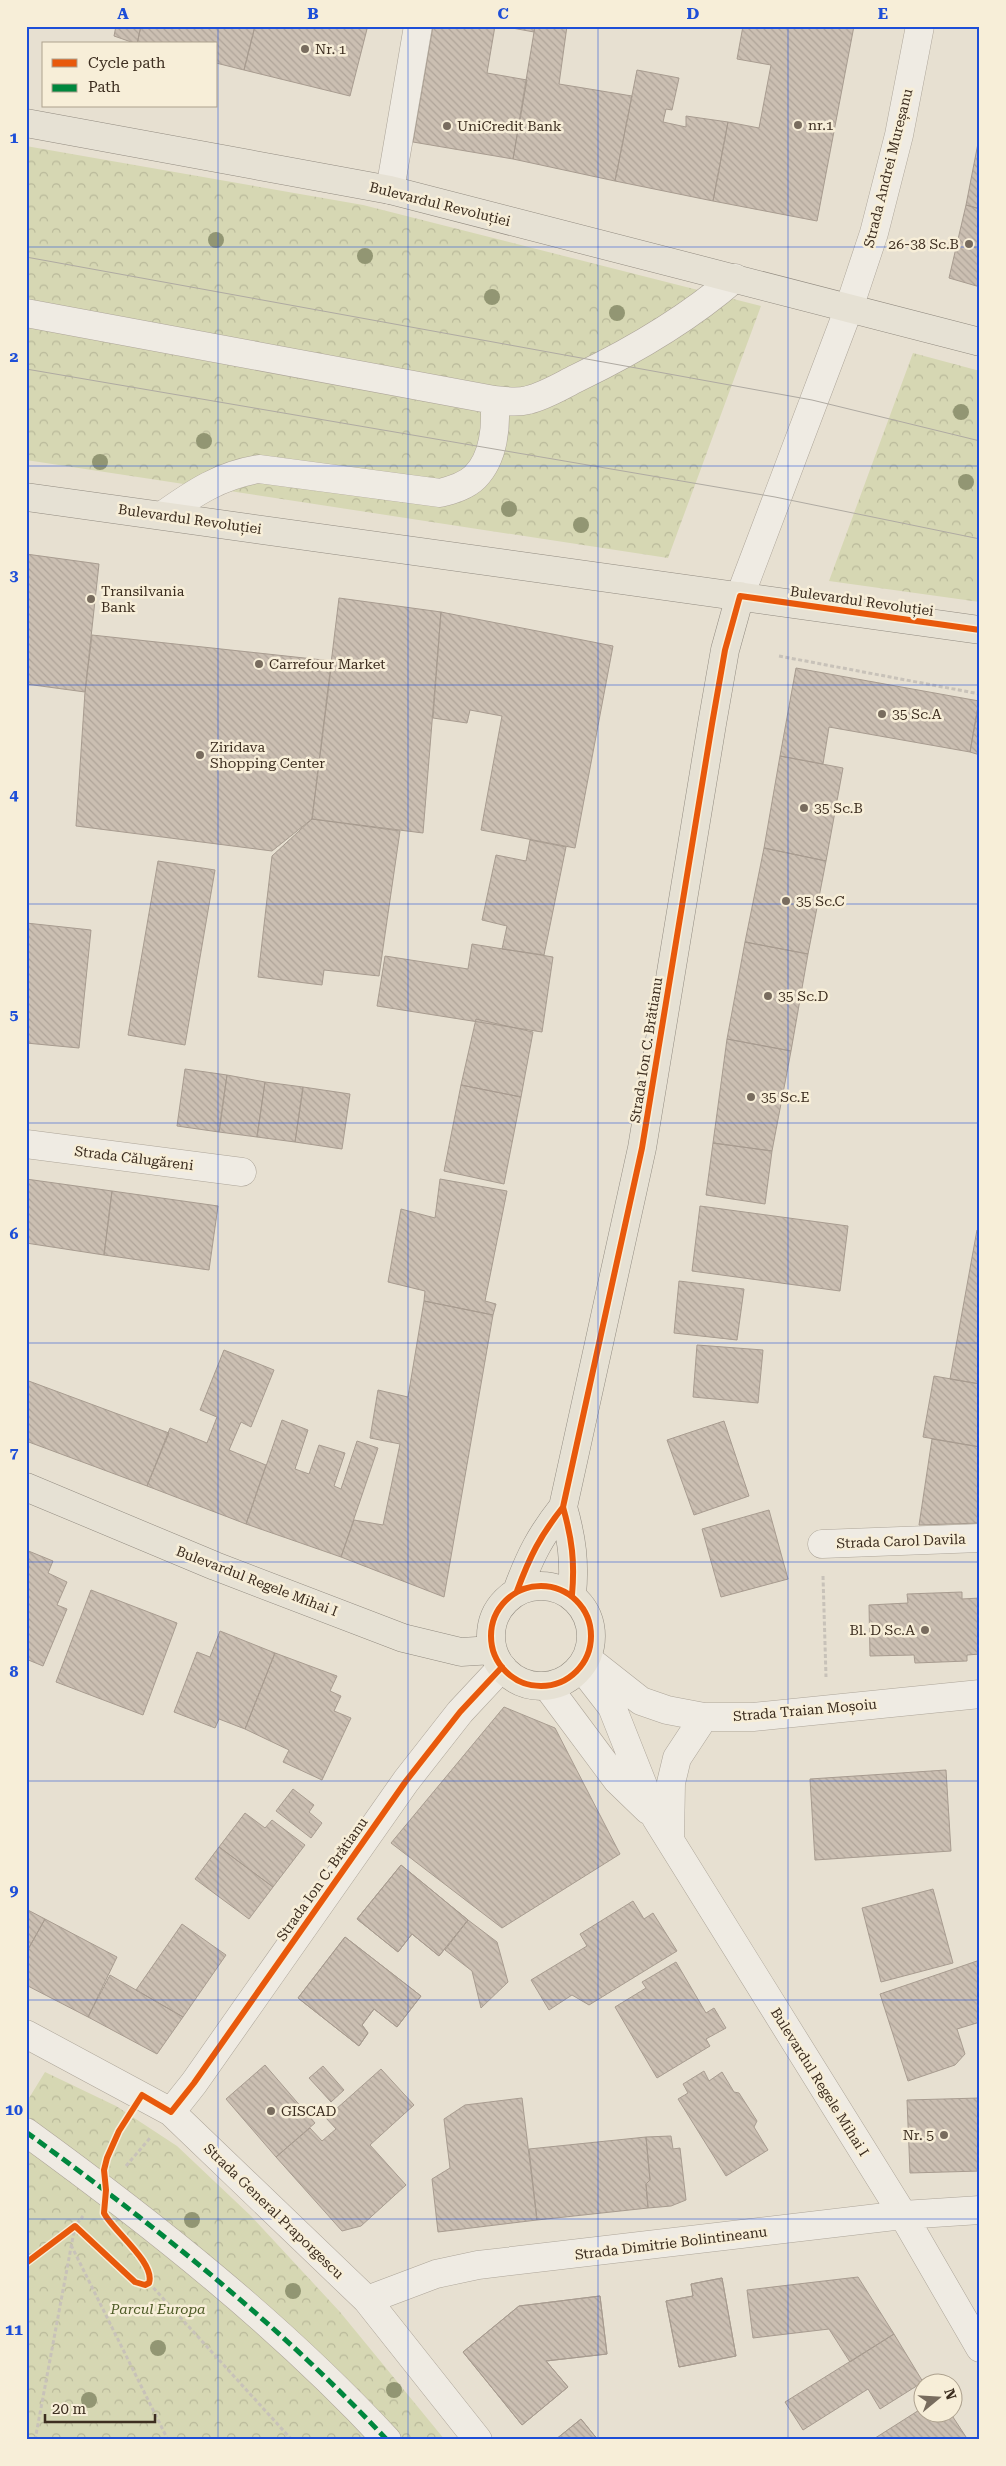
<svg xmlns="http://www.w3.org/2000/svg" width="1006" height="2466" viewBox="0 0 1006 2466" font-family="'Roboto Serif',serif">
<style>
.park{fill:url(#park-crowns)}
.building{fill:url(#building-back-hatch);stroke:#a89c90}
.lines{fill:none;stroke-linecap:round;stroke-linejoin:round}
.minor-casing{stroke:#ada599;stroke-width:29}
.major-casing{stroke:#928b80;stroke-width:29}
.path{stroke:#c8c2b9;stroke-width:3;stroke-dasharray:4 2.5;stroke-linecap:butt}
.minor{stroke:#efebe3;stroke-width:28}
.major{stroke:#e6e1d4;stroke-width:28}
.tram{stroke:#afaaa2;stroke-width:1}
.quiet{stroke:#00873e;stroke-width:5;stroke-dasharray:10 5;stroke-linecap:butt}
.cycleway-casing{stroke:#f7eed8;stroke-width:9}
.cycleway{stroke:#e8590c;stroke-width:6}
.tree{fill:#929673}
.grid{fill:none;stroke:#1d4ed8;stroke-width:1;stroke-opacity:0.55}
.poi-dot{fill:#786c5e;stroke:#f7eed8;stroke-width:2}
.labels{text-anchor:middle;stroke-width:5;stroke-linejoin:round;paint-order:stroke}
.poi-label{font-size:14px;fill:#3d2e20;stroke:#f7eed8;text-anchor:start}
.street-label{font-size:14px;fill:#3d2e20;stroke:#f7eed8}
.park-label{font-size:14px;font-style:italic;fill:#4d5a26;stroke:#f7eed8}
.neatline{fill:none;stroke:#1d4ed8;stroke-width:2}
.grid-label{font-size:16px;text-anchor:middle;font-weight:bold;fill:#1d4ed8}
</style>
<defs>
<pattern id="park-crowns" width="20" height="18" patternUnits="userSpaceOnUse" patternTransform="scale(1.25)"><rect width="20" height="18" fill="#d6d7b3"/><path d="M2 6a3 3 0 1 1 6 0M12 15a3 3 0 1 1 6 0" fill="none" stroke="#b9b99a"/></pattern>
<pattern id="building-back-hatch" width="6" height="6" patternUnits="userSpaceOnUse" patternTransform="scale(1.25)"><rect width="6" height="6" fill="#cbbfb2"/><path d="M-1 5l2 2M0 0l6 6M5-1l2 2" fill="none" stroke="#afa499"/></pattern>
</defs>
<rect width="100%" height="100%" fill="#e7e0d1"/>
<path class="park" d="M26,146L363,205L761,306L668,558L26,460Z
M913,353L980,371V602L829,581Z
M45,2072L116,2106L177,2146L251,2216L340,2312L445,2440H26V2103Z"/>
<path class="building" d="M116,26H141L137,44L114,36Z
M141,26H255L244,70L216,63V44H137Z
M255,26H357L367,29L350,96L244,70Z
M433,26H495L487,73L527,80L513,159L413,142Z
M501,26H535L534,32Z
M535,26H567L559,84L632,96L615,181L513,159Z
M743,26H854L817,221L713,201L728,122L759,128L771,65L737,59Z
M637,70L679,78L672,110L666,109L663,122L686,127V116L728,122L713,201L615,181Z
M980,133V209L966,205Z
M966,205L980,209V287L949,278Z
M26,554L99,564L85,692L26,684Z
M339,598L441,612L423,833L312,819Z
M441,612L613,646L575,848L481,830L502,716L470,710L467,723L433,718Z
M92,635L332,661L312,819L272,851L76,826L85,692Z
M796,668L979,701L970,752L829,727L823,764L780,756Z
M979,701H980V755L970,752Z
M780,756L843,768L826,861L764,848Z
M312,819L400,831L379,976L324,970L322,985L258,977L272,856Z
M530,840L566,847L544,955L502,949L507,926L482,920L496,855L526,861Z
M764,848L826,861L808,954L745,942Z
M158,861L215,870L185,1045L128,1035Z
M26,923L91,930L79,1048L26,1043Z
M745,942L808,954L791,1051L727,1039Z
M472,944L553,957L542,1032L377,1006L385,956L468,969Z
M476,1019L533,1032L521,1097L461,1085Z
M727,1039L791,1051L772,1151L713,1143Z
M185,1069L227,1075L219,1132L177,1126Z
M227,1075L265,1082L257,1137L219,1132Z
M265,1082L303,1087L295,1142L257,1137Z
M461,1085L521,1097L504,1184L444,1171Z
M303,1087L350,1094L342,1149L295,1142Z
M713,1143L772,1151L765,1204L706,1195Z
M26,1179L112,1191L104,1255L26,1243Z
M440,1179L507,1191L485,1301L496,1304L493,1315L424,1301L425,1291L388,1282L401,1209L435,1218Z
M112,1191L218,1206L209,1270L104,1255Z
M700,1206L848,1226L840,1291L692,1271Z
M977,1230H980V1384L950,1379Z
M679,1281L744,1289L737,1340L674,1333Z
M424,1301L493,1315L444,1597L341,1557L354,1520L383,1525L400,1444L370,1438L378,1390L408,1397Z
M697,1345L763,1350L758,1403L693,1397Z
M224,1350L274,1370L251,1427L241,1422L229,1450L266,1465L246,1524L147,1486L170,1428L207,1443L217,1417L200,1410Z
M934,1376L980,1384V1447L923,1437Z
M26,1380L169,1433L147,1486L26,1441Z
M282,1420L308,1430L295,1469L309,1474L319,1445L345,1453L334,1486L341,1489L357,1441L378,1448L341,1557L246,1524Z
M724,1421L749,1496L694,1515L667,1440Z
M932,1439L980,1447V1523L919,1525Z
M769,1510L788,1579L721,1597L702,1529Z
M26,1550L53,1561L48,1573L67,1582L57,1605L67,1609L43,1666L26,1659Z
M91,1590L177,1623L143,1715L56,1682Z
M962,1592V1599L980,1598V1654L967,1655V1661L915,1663L914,1655L870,1656L869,1605L908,1603L907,1594Z
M220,1631L275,1653L245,1729L219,1719L215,1728L174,1712L197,1652L210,1657Z
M275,1653L337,1676L330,1691L341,1696L334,1711L351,1718L322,1780L283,1762L289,1750L245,1729Z
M504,1707L555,1728L620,1854L502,1928L391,1843Z
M946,1770L951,1851L815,1860L810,1779Z
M293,1789L314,1805L309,1812L322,1823L311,1838L276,1811Z
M245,1813L265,1828L272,1820L305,1845L273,1887L219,1847Z
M219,1847L273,1887L249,1919L195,1879Z
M401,1865L468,1920L439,1956L412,1934L398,1952L357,1919Z
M401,1865L468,1920L439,1956L412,1934L398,1952L357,1919Z
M933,1889L953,1963L881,1982L862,1908Z
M633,1901L644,1919L653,1913L677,1951L589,2005L572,1995L549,2010L531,1980L587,1946L580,1934Z
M26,1909L45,1919L26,1953Z
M45,1919L117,1957L88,2017L26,1985V1953Z
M468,1920L497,1942L508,1982L481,2008L472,1971L445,1950Z
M182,1924L226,1955L183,2017L136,1990Z
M345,1937L421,1996L397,2027L374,2009L362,2025L368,2033L359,2046L298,1998Z
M345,1937L421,1996L397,2027L374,2009L362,2025L368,2033L359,2046L298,1998Z
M980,1960V2022L957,2029L965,2054L955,2065L908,2081L880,1994Z
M676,1962L706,2013L714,2008L726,2028L706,2039L710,2046L657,2078L615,2007L646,1988L642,1982Z
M110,1975L183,2017L157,2054L88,2017Z
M265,2065L315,2123L276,2157L226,2099Z
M323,2066L344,2090L331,2102L309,2078Z
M381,2069L414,2105L370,2145L406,2185L361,2226L342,2231L276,2157L310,2128L322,2141L336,2129L326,2118Z
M704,2071L709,2081L722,2072L734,2092L739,2093L757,2121L754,2127L768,2150L726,2176L678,2099L688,2093L683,2084Z
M522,2098L537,2220L438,2232L432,2179L450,2168L444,2119L465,2105Z
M980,2098V2171L910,2173L907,2100Z
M671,2136L673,2149L680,2148L686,2200L671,2206L648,2208L646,2184L650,2180L646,2137Z
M646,2137L650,2180L646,2184L648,2208L537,2220L529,2149Z
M858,2277L894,2334L850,2362L829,2329L753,2338L747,2290Z
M722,2278L736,2356L679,2367L666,2301L693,2296L691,2284Z
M722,2278L736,2356L679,2367L666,2301L693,2296L691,2284Z
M600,2296L607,2354L546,2361L568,2387L522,2425L463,2352L519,2306Z
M600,2296L607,2354L546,2361L568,2387L522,2425L463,2352L519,2306Z
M894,2334L923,2382L880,2409L868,2389L803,2430L785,2402Z
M924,2407V2414H951L968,2440H872Z
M581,2419L598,2440H555Z
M581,2419L598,2440H555Z"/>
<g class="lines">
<defs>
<path id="minor" d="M390,190L418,26
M26,313L494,400C505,401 517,403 528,400C545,396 561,386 577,378C633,351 688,319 735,278
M163,515C194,493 221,475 259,469L440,493C452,490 466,486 475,477C494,458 497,425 494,400
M740,596L849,308L874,233L899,135L920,26
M26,1144L242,1172
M822,1544L980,1538
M594,1664L641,1701L667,1710L704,1717H753L980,1694
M581,1667L612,1707L656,1818L903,2215L980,2348
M547,1686L617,1780L648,1810
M670,1840L671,1783L677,1758L704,1717
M26,2034L171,2112L367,2300L478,2440
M171,2112L194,2083L406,1781L460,1712L502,1667
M26,2132C154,2225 279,2324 387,2440
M367,2300L436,2274L478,2265L903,2215L980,2210"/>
<path id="major" d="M26,123L390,190L980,342
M26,497L980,630
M26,1487L215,1566L403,1638L461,1652L493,1650
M491 1636a50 50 0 1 1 100 0a50 50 0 1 1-100 0Z
M517,1591C530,1556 540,1536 563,1507
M572,1595C575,1562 572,1539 563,1507L642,1148L712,724L725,650L740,596"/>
</defs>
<use href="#minor" class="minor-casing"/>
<use href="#major" class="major-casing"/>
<path class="path" d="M779,656L980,694
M823,1576L826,1677
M126,2166L150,2138
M71,2245L168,2440
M149,2283L292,2440
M35,2440L75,2226L83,2216"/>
<use href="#minor" class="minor"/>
<use href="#major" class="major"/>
<path class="tram" d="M26,257L812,400L980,441
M26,369L775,497L980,539"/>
<path class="quiet" d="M26,2132C154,2225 279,2324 387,2440"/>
<defs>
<path id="cycleway" d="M491 1636a50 50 0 1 1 100 0a50 50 0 1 1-100 0Z
M517,1591C530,1556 540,1536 563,1507
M572,1595C575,1562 572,1539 563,1507L642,1148L712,724L725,650L740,596L980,630
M26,2263L75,2226L135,2282L145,2285L149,2283C156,2263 112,2230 104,2213L106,2190L104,2170L107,2158L119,2131L142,2095L171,2112L194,2083L406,1781L460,1712L502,1667"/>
</defs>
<use href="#cycleway" class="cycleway-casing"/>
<use href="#cycleway" class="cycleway"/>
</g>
<g class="tree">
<circle cx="216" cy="240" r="8"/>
<circle cx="365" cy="256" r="8"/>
<circle cx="492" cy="297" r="8"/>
<circle cx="617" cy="313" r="8"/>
<circle cx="961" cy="412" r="8"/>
<circle cx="204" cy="441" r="8"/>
<circle cx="100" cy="462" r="8"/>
<circle cx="966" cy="482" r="8"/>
<circle cx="509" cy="509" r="8"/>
<circle cx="581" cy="525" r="8"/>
<circle cx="192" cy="2220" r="8"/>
<circle cx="293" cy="2291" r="8"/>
<circle cx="158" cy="2348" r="8"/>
<circle cx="394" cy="2390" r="8"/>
<circle cx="89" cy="2400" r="8"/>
</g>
<path class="grid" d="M218,26V2440M408,26V2440M598,26V2440M788,26V2440M26,247H980M26,466H980M26,685H980M26,904H980M26,1123H980M26,1343H980M26,1562H980M26,1781H980M26,2000H980M26,2219H980"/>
<g class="poi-dot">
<circle cx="305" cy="49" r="5"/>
<circle cx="798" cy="125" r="5"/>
<circle cx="447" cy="126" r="5"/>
<circle cx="969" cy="244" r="5"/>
<circle cx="91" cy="599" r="5"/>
<circle cx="259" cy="664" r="5"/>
<circle cx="882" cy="714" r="5"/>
<circle cx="200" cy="755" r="5"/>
<circle cx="804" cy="808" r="5"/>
<circle cx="786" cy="901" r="5"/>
<circle cx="768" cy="996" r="5"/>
<circle cx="751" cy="1097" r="5"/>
<circle cx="925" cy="1630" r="5"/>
<circle cx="271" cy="2111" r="5"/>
<circle cx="944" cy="2135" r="5"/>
</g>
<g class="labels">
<g class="poi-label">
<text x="315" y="54">Nr. 1</text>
<text x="808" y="130">nr.1</text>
<text x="457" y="131">UniCredit Bank</text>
<text x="959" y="249" text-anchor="end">26-38 Sc.B</text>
<text x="101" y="596">Transilvania<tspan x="101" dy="16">Bank</tspan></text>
<text x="269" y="669">Carrefour Market</text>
<text x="892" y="719">35 Sc.A</text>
<text x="210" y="752">Ziridava<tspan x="210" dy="16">Shopping Center</tspan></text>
<text x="814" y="813">35 Sc.B</text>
<text x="796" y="906">35 Sc.C</text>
<text x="778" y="1001">35 Sc.D</text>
<text x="761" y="1102">35 Sc.E</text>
<text x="915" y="1635" text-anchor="end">Bl. D Sc.A</text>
<text x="281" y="2116">GISCAD</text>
<text x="934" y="2140" text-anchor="end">Nr. 5</text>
</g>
<g class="street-label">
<text transform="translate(888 168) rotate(-76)" y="5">Strada Andrei Mureșanu</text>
<text transform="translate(440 204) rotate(14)" y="5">Bulevardul Revoluției</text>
<text transform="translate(190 519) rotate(8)" y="5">Bulevardul Revoluției</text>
<text transform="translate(862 601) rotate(8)" y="5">Bulevardul Revoluției</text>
<text transform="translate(646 1050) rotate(-81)" y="5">Strada Ion C. Brătianu</text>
<text transform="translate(134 1158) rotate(7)" y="5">Strada Călugăreni</text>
<text transform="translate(901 1541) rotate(-2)" y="5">Strada Carol Davila</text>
<text transform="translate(257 1581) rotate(21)" y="5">Bulevardul Regele Mihai I</text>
<text transform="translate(805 1710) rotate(-5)" y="5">Strada Traian Moșoiu</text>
<text transform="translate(322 1879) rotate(-55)" y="5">Strada Ion C. Brătianu</text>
<text transform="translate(820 2082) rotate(58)" y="5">Bulevardul Regele Mihai I</text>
<text transform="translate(274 2211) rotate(44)" y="5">Strada General Praporgescu</text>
<text transform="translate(671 2243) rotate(-7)" y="5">Strada Dimitrie Bolintineanu</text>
</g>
<g class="park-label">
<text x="158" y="2314">Parcul Europa</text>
</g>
</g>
<rect width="1006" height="2466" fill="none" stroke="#f7eed8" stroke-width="55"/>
<rect x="42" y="42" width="175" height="65" fill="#f7eed8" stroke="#ada18e"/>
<rect x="52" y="59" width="25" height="8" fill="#e8590c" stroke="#ada18e"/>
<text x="88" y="68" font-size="15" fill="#3d2e20">Cycle path</text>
<rect x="52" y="84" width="25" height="8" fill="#00873e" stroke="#ada18e"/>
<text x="88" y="92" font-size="15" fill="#3d2e20">Path</text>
<g transform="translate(938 2398) rotate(72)"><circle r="24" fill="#f7eed8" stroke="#ada18e"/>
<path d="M0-4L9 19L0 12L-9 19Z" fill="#786c5e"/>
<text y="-8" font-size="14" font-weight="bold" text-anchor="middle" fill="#3d2e20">N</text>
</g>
<path d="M45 2414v8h110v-8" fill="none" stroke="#3d2e20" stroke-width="2.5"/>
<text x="52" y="2414" font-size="15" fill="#3d2e20" stroke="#f7eed8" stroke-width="4" paint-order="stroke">20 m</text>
<rect x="28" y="28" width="950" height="2410" class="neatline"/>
<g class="grid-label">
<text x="123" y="19">A</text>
<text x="313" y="19">B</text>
<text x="503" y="19">C</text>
<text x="693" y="19">D</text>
<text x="883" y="19">E</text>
<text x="14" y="143">1</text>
<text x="14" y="362">2</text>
<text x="14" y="581">3</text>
<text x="14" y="800">4</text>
<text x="14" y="1020">5</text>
<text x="14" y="1239">6</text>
<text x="14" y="1458">7</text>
<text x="14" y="1677">8</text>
<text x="14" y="1896">9</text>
<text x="14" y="2115">10</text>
<text x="14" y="2335">11</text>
</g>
</svg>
